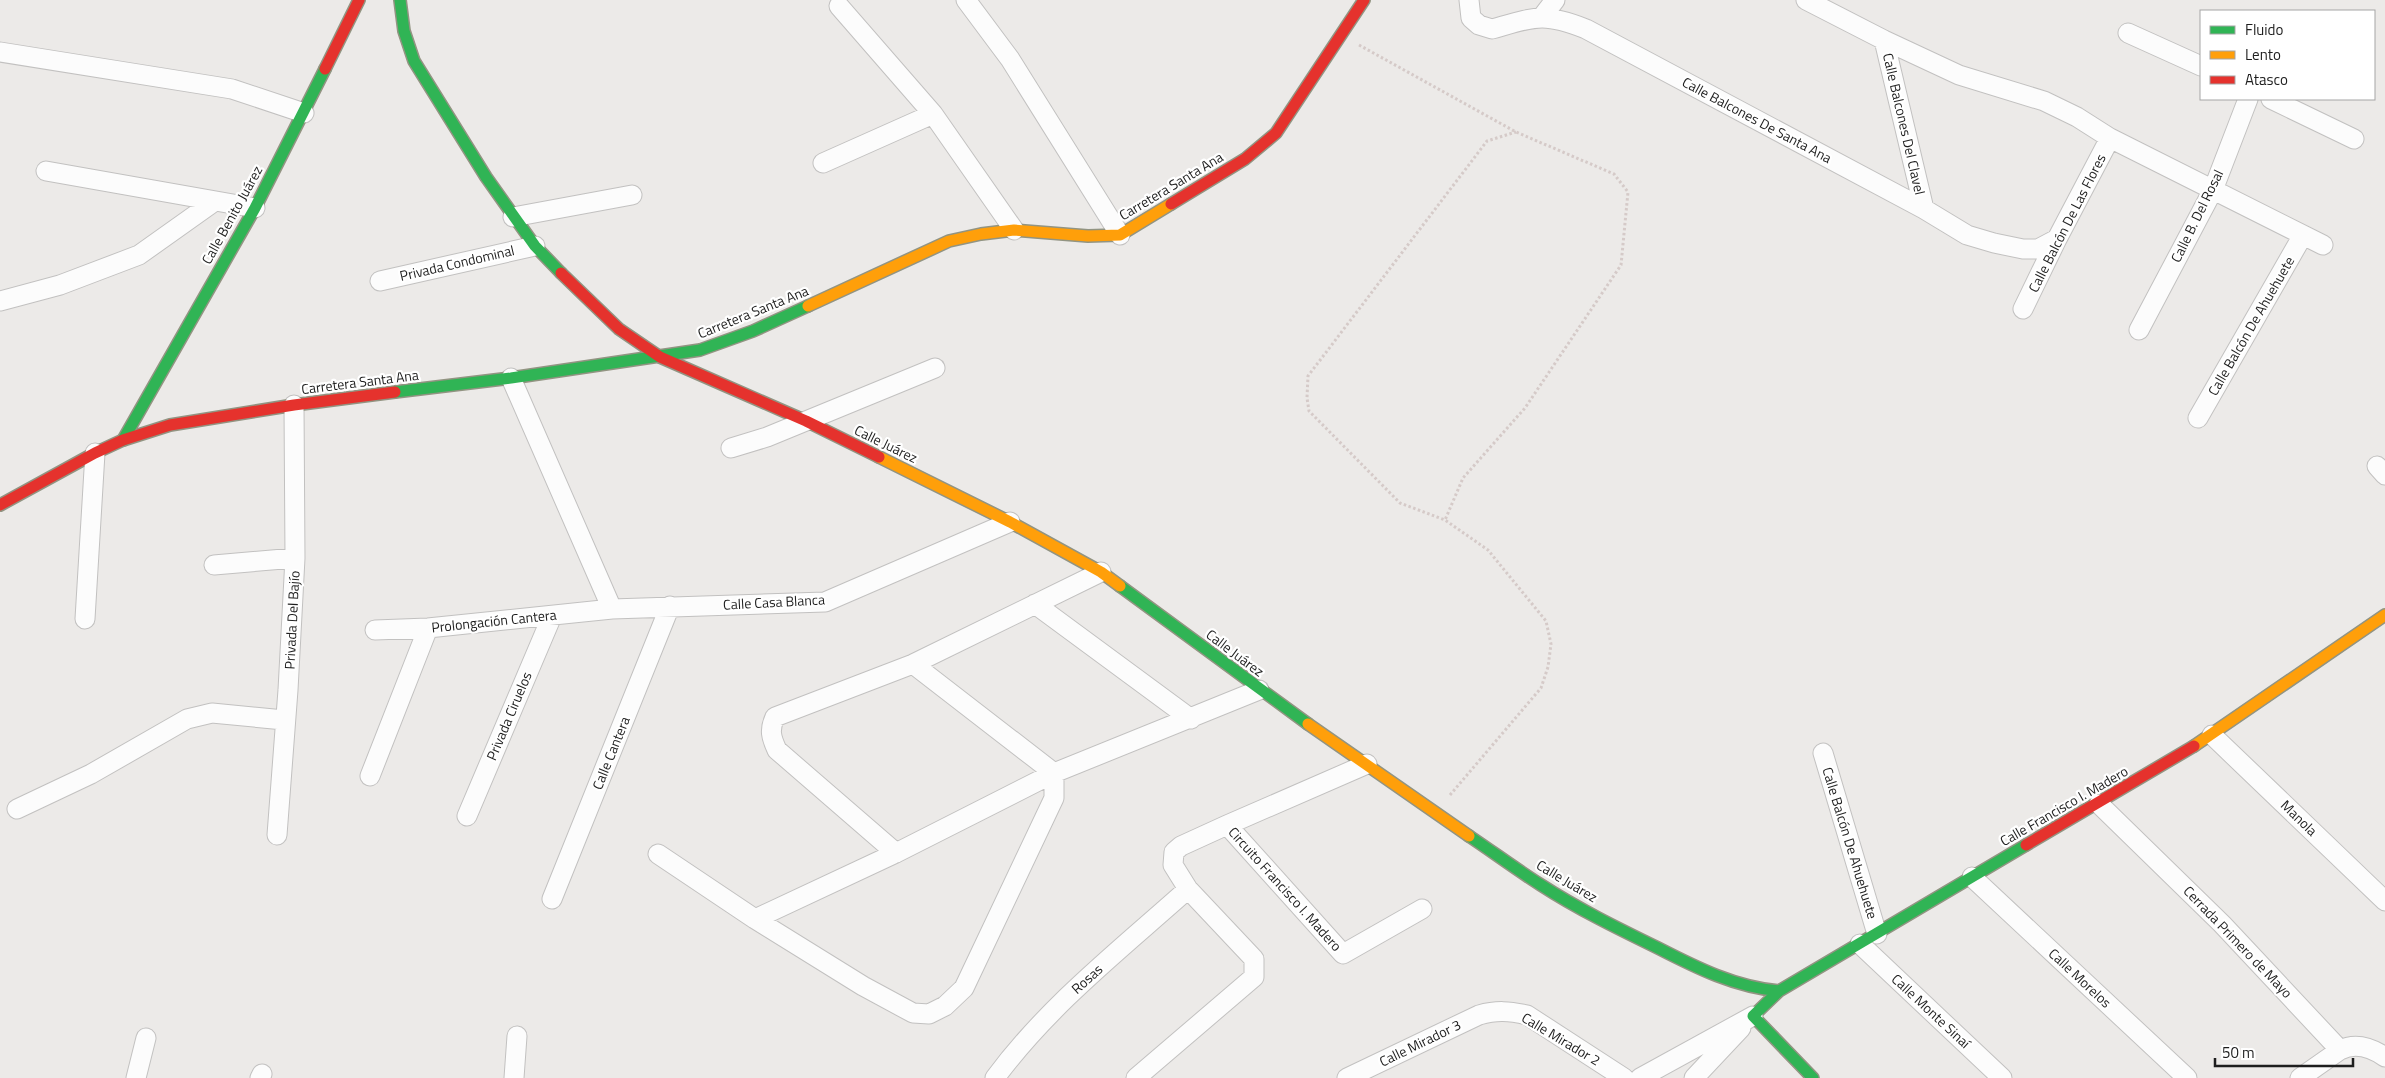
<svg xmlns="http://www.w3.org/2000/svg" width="2385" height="1078" viewBox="0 0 2385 1078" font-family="'Titillium Web',sans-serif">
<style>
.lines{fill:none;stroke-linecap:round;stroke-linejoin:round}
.street-casing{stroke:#c2c1c0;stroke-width:21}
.fast-casing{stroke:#929482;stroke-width:14}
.slow-casing{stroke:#929482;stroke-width:14}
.jam-casing{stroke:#929482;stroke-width:14}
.path{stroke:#d5cac8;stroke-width:3;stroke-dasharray:2.5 2.5;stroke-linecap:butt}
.street{stroke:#fcfcfc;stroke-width:19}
.fast{stroke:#30b455;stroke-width:11}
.slow{stroke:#ff9f0a;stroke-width:11}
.jam{stroke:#e5322d;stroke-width:11}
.labels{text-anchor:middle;stroke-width:4.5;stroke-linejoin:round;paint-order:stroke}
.street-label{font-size:14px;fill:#1e1e1e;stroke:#fff}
</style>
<rect width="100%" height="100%" fill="#eceae8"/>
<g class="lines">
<defs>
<path id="street" d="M966,0L1010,59L1120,235
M1469,0L1471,18L1479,25L1492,29C1535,17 1543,12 1586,29L1924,209L1967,235L1994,243L2023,249H2038L2057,239
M1806,0L1884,40L1959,75L2044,101L2077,117L2110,138L2323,245
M839,6L933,114L1014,230
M1542,17L1555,0
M2128,33L2201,66
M1884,40L1924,209
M0,52L232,89L304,113
M2271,99L2354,139
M823,163L933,114
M46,171L255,208
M513,217L632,195
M380,281L535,246
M0,301L60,285L139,255L215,201
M2023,309L2057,239L2110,138
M2139,330L2213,190L2248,99
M511,378L612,609
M2198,418L2303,235
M731,448L767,437L935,368
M2377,466L2385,475
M214,565L295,558
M1035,604L1191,719
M85,619L95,453
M375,630L428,628L612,609L825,602L1010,522
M2212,735L2385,901
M1823,753L1877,934
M370,776L428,628
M2099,804L2222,924L2340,1050C2356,1042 2372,1048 2385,1057
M17,809L91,774L187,719L212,713L284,720
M467,816L552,616
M1227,825L1343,954L1422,909
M277,835L288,690L295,558L294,405
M896,853L777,750C771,737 769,730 775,717L913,664L1101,572
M658,854L755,919L863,986L913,1013L929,1014L945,1006L964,988L1054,798V773L913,664
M1972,877L2187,1078
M552,899L670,606
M755,919L896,853L1054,773L1259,690
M1860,944L2002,1078
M136,1078L146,1038
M260,1078L262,1074
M514,1078L517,1036
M995,1078C1049,1005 1121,949 1188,889
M1136,1078L1254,977V959L1188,889L1173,865L1174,852L1181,846L1227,825L1367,764
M1347,1078L1479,1015C1497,1010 1509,1011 1527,1015L1624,1078
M1640,1078L1753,1016
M1694,1078L1741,1028
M2300,1078L2340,1050"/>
<path id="fast" d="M400,0L404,31L414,61L486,177L535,246L561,273
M395,392L511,378L700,350L753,331L808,306
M123,440L255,208L325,69
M1120,586L1308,724
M1469,836C1493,852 1517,870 1541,885C1578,909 1619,929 1658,948C1697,968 1735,987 1779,991
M1813,1078L1753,1016L1779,991L2026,845"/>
<path id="slow" d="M808,306L949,241L981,234L1014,230L1088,236L1120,235L1171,204
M879,457L1010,522L1101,572L1120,586
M1308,724L1469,836
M2194,746L2385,615"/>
<path id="jam" d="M325,69L359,0
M1171,204L1245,159L1276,133L1364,0
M561,273L619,329L660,357L806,421L879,457
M0,505L95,453L123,440L170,425L294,405L395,392
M2026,845L2194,746"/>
</defs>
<use href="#street" class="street-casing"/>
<use href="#fast" class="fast-casing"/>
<use href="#slow" class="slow-casing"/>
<use href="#jam" class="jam-casing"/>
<path class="path" d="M1359,45L1516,132L1614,174L1628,192L1621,265L1525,408L1463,478L1445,520
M1450,795L1541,688L1548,667L1551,644L1546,621L1488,550L1445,520L1400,503L1309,411L1307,398L1308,376L1487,141L1516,132"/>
<use href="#street" class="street"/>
<use href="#fast" class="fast"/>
<use href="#slow" class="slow"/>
<use href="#jam" class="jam"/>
</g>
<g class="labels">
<g class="street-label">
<text transform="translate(1757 120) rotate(28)" y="5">Calle Balcones De Santa Ana</text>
<text transform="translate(1904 124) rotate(77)" y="5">Calle Balcones Del Clavel</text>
<text transform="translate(1171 186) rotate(-31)" y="5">Carretera Santa Ana</text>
<text transform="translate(232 215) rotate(-61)" y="5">Calle Benito Juárez</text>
<text transform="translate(2197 216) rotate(-64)" y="5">Calle B. Del Rosal</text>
<text transform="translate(2067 223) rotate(-63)" y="5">Calle Balcón De Las Flores</text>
<text transform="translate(457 263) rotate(-13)" y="5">Privada Condominal</text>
<text transform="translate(753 312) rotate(-22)" y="5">Carretera Santa Ana</text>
<text transform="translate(2251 326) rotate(-60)" y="5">Calle Balcón De Ahuehuete</text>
<text transform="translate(360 382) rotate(-7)" y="5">Carretera Santa Ana</text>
<text transform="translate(886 444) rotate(26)" y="5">Calle Juárez</text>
<text transform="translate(774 602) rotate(-3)" y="5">Calle Casa Blanca</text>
<text transform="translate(292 620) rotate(-87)" y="5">Privada Del Bajío</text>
<text transform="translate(494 621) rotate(-6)" y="5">Prolongación Cantera</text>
<text transform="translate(1235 653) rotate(37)" y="5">Calle Juárez</text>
<text transform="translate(509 716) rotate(-67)" y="5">Privada Ciruelos</text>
<text transform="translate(611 753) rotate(-68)" y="5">Calle Cantera</text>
<text transform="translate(2064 806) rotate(-30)" y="5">Calle Francisco I. Madero</text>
<text transform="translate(2299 818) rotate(44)" y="5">Manola</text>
<text transform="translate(1850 843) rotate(73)" y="5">Calle Balcón De Ahuehuete</text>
<text transform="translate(1567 881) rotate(31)" y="5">Calle Juárez</text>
<text transform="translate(1285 889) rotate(48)" y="5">Circuito Francisco I. Madero</text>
<text transform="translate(2238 942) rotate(46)" y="5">Cerrada Primero de Mayo</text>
<text transform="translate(2080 978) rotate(43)" y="5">Calle Morelos</text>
<text transform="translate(1087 979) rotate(-42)" y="5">Rosas</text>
<text transform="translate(1931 1011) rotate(43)" y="5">Calle Monte Sinaí</text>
<text transform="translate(1561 1039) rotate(31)" y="5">Calle Mirador 2</text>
<text transform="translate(1420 1043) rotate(-26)" y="5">Calle Mirador 3</text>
</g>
</g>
<rect x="2200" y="10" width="175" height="90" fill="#ffffff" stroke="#a5a5a5"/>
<rect x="2210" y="26" width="25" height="8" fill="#30b455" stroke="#a5a5a5"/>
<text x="2245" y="35" font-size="15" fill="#1e1e1e">Fluido</text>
<rect x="2210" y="51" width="25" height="8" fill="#ff9f0a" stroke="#a5a5a5"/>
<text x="2245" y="60" font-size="15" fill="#1e1e1e">Lento</text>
<rect x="2210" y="76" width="25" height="8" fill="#e5322d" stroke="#a5a5a5"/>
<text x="2245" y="85" font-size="15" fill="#1e1e1e">Atasco</text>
<path d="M2215 1058v8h138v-8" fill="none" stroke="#1e1e1e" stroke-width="2.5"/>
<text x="2222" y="1058" font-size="15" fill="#1e1e1e" stroke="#ffffff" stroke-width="4" paint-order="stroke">50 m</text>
</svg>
